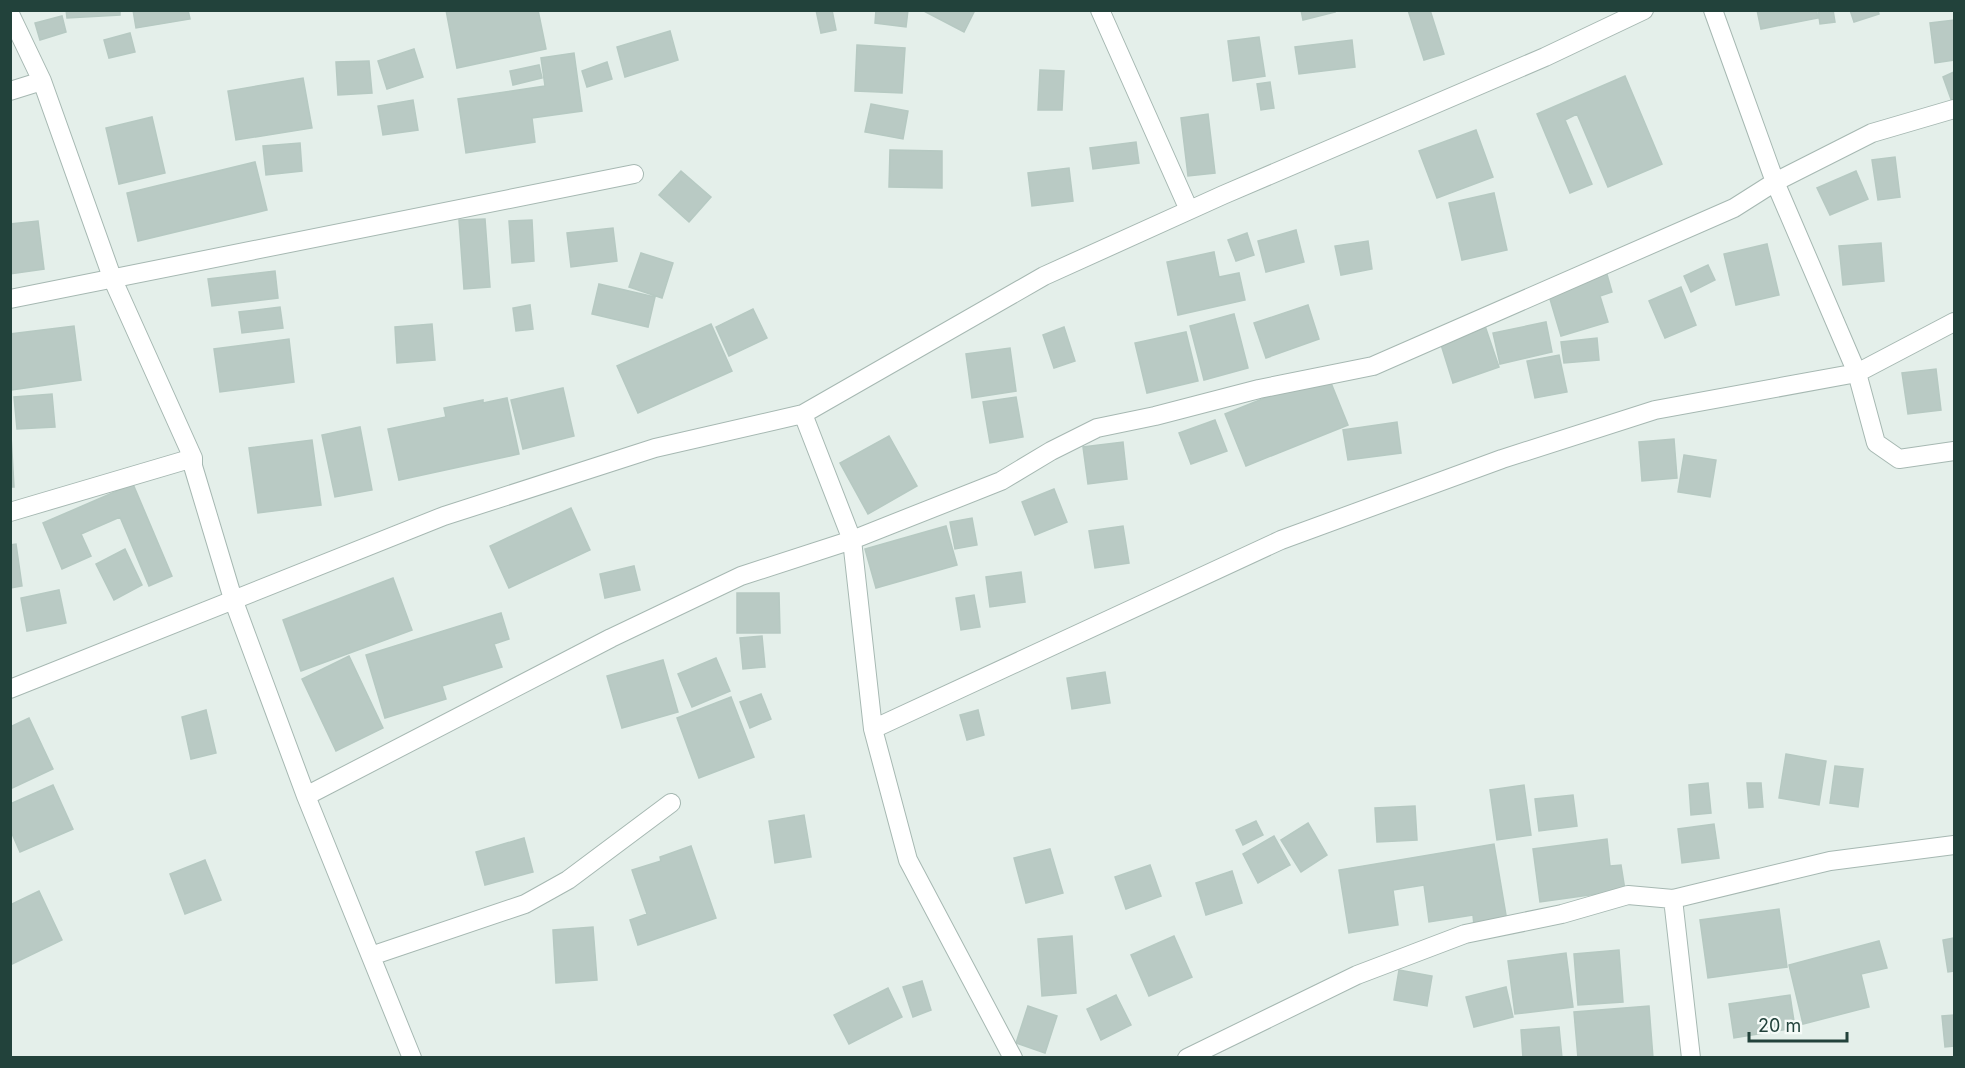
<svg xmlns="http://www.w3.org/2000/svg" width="1965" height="1068" viewBox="0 0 1965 1068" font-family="Inter,sans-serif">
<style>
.building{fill:#b9cac4;stroke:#b6c9c2;stroke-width:1.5}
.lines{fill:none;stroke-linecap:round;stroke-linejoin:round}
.minor-casing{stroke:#a6b8b2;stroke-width:20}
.minor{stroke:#fff;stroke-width:18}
</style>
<rect width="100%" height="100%" fill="#e4efea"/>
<path class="building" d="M66,10H120V15L67,18Z
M133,10H188L190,19L136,28Z
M446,10H538L546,49L457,68Z
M816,10H832L836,30L821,33Z
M876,10H908L906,27L875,23Z
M922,10H975L964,32Z
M1301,10H1334L1335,12L1303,20Z
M1408,10H1430L1444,54L1424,60Z
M1757,10H1816L1818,18L1761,29Z
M1818,10H1833L1835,22L1820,24Z
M1850,10H1878L1879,14L1854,22Z
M62,16L66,32L40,40L35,23Z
M1954,20V60L1935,63L1930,23Z
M670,31L678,60L625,77L617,47Z
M130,33L135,52L109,58L104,40Z
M1259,37L1265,76L1233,81L1228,41Z
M1352,40L1355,67L1299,74L1295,47Z
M857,45L905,48L902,93L855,91Z
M414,49L423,77L387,89L378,61Z
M574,53L582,111L532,118L535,142L466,153L458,99L545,86L541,58Z
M369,61L372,93L338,95L336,62Z
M607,62L612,79L587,87L582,71Z
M539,65L542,78L513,85L510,71Z
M1040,70L1064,71L1062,110H1038Z
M1954,72V101L1952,102L1943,77Z
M1625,76L1662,164L1608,187L1577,114L1565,120L1592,184L1570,193L1537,114Z
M303,78L312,128L236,140L228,91Z
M1270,82L1274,108L1261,110L1257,84Z
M413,100L418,130L383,135L378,106Z
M871,104L908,111L903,139L865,132Z
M1208,114L1215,173L1188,176L1181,118Z
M152,117L165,173L119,184L106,128Z
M1476,130L1493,177L1437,198L1419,151Z
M1136,142L1139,163L1093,169L1090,148Z
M300,143L302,171L266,175L263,146Z
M890,150L942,151V188L889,187Z
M1895,157L1900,197L1878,200L1872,160Z
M255,162L267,210L138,241L127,193Z
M1069,168L1073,201L1032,206L1028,173Z
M681,171L711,197L689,222L659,195Z
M1856,171L1868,199L1830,215L1817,188Z
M1494,193L1507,250L1462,260L1449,203Z
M485,219L490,287L464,289L459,220Z
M532,220L534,261L512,263L509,221Z
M38,221L44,269L10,274V224Z
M613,228L617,261L571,267L567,233Z
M1296,230L1304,262L1266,272L1258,241Z
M1247,233L1254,255L1236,261L1228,240Z
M1368,241L1372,269L1341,275L1335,246Z
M1881,243L1884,281L1843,285L1839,246Z
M1767,244L1779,295L1736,305L1724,254Z
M1214,252L1219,277L1239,273L1245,300L1178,315L1167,262Z
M641,253L673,263L662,298L629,287Z
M1708,265L1715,280L1691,292L1684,276Z
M275,271L278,298L212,306L208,279Z
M1606,271L1612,292L1600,296L1608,322L1561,336L1547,289Z
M599,284L655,297L648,327L592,314Z
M1681,287L1696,325L1665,338L1649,301Z
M530,305L533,329L516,331L513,308Z
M1308,305L1319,339L1266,358L1254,323Z
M280,307L283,328L242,333L239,312Z
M753,309L767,338L729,356L716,327Z
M1234,314L1248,368L1204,380L1190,326Z
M1483,320L1499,367L1453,383L1438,335Z
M1546,322L1552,352L1500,364L1493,333Z
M432,324L435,360L397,363L395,327Z
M711,324L732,371L638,413L617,366Z
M74,326L81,380L12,390L10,377V334Z
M1064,327L1075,361L1054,368L1043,335Z
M1186,332L1198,381L1147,393L1135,343Z
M1597,338L1599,360L1564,363L1561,342Z
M289,339L294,382L220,392L214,349Z
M1010,348L1016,391L972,398L966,354Z
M1559,355L1567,392L1535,398L1527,361Z
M1936,369L1941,410L1908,414L1902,373Z
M1327,373L1348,425L1246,466L1225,414Z
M563,388L574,436L523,449L511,400Z
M52,394L55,427L17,429L14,397Z
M1016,397L1023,437L990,443L983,402Z
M507,398L519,454L399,480L388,429L446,417L444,408L483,400V403Z
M1215,420L1227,451L1191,464L1179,433Z
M1397,422L1401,453L1348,460L1343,430Z
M360,427L372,490L335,497L322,435Z
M11,435L14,487H10V435Z
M889,436L917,486L868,514L840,463Z
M1674,439L1677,478L1642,481L1639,442Z
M312,440L321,505L258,513L249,448Z
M1123,442L1127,479L1088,484L1083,447Z
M1684,455L1716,460L1710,497L1678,492Z
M133,484L172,576L149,586L120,517L81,534L91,556L62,569L43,523Z
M1054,489L1067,522L1035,535L1022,502Z
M571,508L590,550L509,588L490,546Z
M972,518L977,545L955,549L950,522Z
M946,526L957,565L876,588L865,549Z
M1123,526L1129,563L1095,568L1089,531Z
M16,544L22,586L10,588V545Z
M125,549L142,585L114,600L96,564Z
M634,566L640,590L605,598L600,574Z
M1021,572L1025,602L990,607L986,577Z
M393,578L412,630L301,671L283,620Z
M59,590L66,623L27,631L21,598Z
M737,593H779L780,633H737Z
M974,595L980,627L961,630L956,598Z
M501,613L509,639L494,644L502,667L442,686L446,699L385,718L366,655Z
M762,636L765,667L743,669L740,638Z
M349,656L383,728L336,751L302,679Z
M716,658L730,691L692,707L678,674Z
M663,660L678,712L622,728L607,676Z
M1105,672L1110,703L1072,709L1067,678Z
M761,694L771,719L750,728L740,702Z
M731,697L754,757L699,778L677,718Z
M206,710L216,753L191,759L182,717Z
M978,710L984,735L967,740L960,715Z
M29,718L53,769L10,789V727Z
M1786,754L1826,761L1819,805L1779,798Z
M1835,766L1863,769L1858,807L1830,803Z
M1708,783L1711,813L1691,815L1689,785Z
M1747,783H1761L1763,807L1749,808Z
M53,785L73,829L20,852L10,829V804Z
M1524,785L1531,835L1497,840L1490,790Z
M1573,795L1577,826L1539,831L1535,799Z
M1415,806L1417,840L1377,842L1375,808Z
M804,815L811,857L775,863L769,821Z
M1256,821L1263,835L1243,845L1236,830Z
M1308,823L1327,855L1301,872L1281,840Z
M1714,824L1719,858L1682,863L1678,829Z
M1274,836L1290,865L1258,883L1243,854Z
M524,838L533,872L485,885L476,852Z
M1607,839L1610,866L1621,865L1625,890L1540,902L1533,849Z
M1494,844L1507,921L1474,926L1473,915L1429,922L1424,885L1393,890L1398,925L1349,933L1339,870Z
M691,846L716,918L638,945L630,920L647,914L632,870L661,861L660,857Z
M1050,849L1063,893L1026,903L1014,858Z
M205,860L221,900L185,914L170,874Z
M1150,865L1161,896L1126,909L1115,877Z
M1232,871L1242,903L1206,915L1196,883Z
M39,891L62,940L10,965V905Z
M1779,909L1787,967L1708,978L1700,920Z
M593,927L597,980L556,983L553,930Z
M1072,936L1076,993L1042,996L1038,939Z
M1174,936L1192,977L1149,996L1131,955Z
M1954,938V971L1948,972L1943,940Z
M1879,941L1887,968L1861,974L1869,1007L1803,1024L1789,965Z
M1619,950L1623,1002L1578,1005L1574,954Z
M1566,953L1573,1007L1515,1014L1508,961Z
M1399,970L1432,976L1427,1006L1394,1000Z
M922,981L931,1010L913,1017L903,987Z
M1506,987L1513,1017L1474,1027L1466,997Z
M888,988L902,1017L849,1044L834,1015Z
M1116,995L1131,1025L1101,1040L1087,1009Z
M1790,995L1795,1028L1734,1038L1729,1004Z
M1028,1006L1057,1016L1045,1053L1016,1043Z
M1649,1006L1653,1058H1578L1574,1012Z
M1954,1015V1046L1945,1047L1942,1016Z
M1559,1027L1562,1058H1523L1521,1030Z"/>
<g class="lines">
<defs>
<path id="minor" d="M1100,10L1189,210
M1713,10L1775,182L1857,373L1876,443L1899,459L1954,451
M10,14L42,81L113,280L193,458V466L233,599L306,796L412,1058
M10,91L42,81
M10,299L634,174
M803,414L852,540L873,729L908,860L1013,1058
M10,512L193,458
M10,689L444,516L655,448L803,414L1044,276L1223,195L1545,57L1644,10
M873,729L1281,540L1502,459L1655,410L1857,373L1954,322
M306,796L611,638L741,576L852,540L1001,481L1051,451L1097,428L1155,416L1259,389L1373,366L1734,208L1775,182L1872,133L1954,109
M1673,899L1691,1058
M371,956L525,904L568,880L671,803
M1187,1058L1357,975L1465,934L1562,914L1628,895L1673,899L1830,861L1954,845"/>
</defs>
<use href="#minor" class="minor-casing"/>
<use href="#minor" class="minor"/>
</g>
<rect width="1965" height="1068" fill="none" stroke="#22423b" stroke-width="24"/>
<path d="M1749 1032v9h98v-9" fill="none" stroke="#22423b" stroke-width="3"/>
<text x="1758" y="1032" font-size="18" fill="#22423b" stroke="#f5fbf8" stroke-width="4.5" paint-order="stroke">20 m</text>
</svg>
